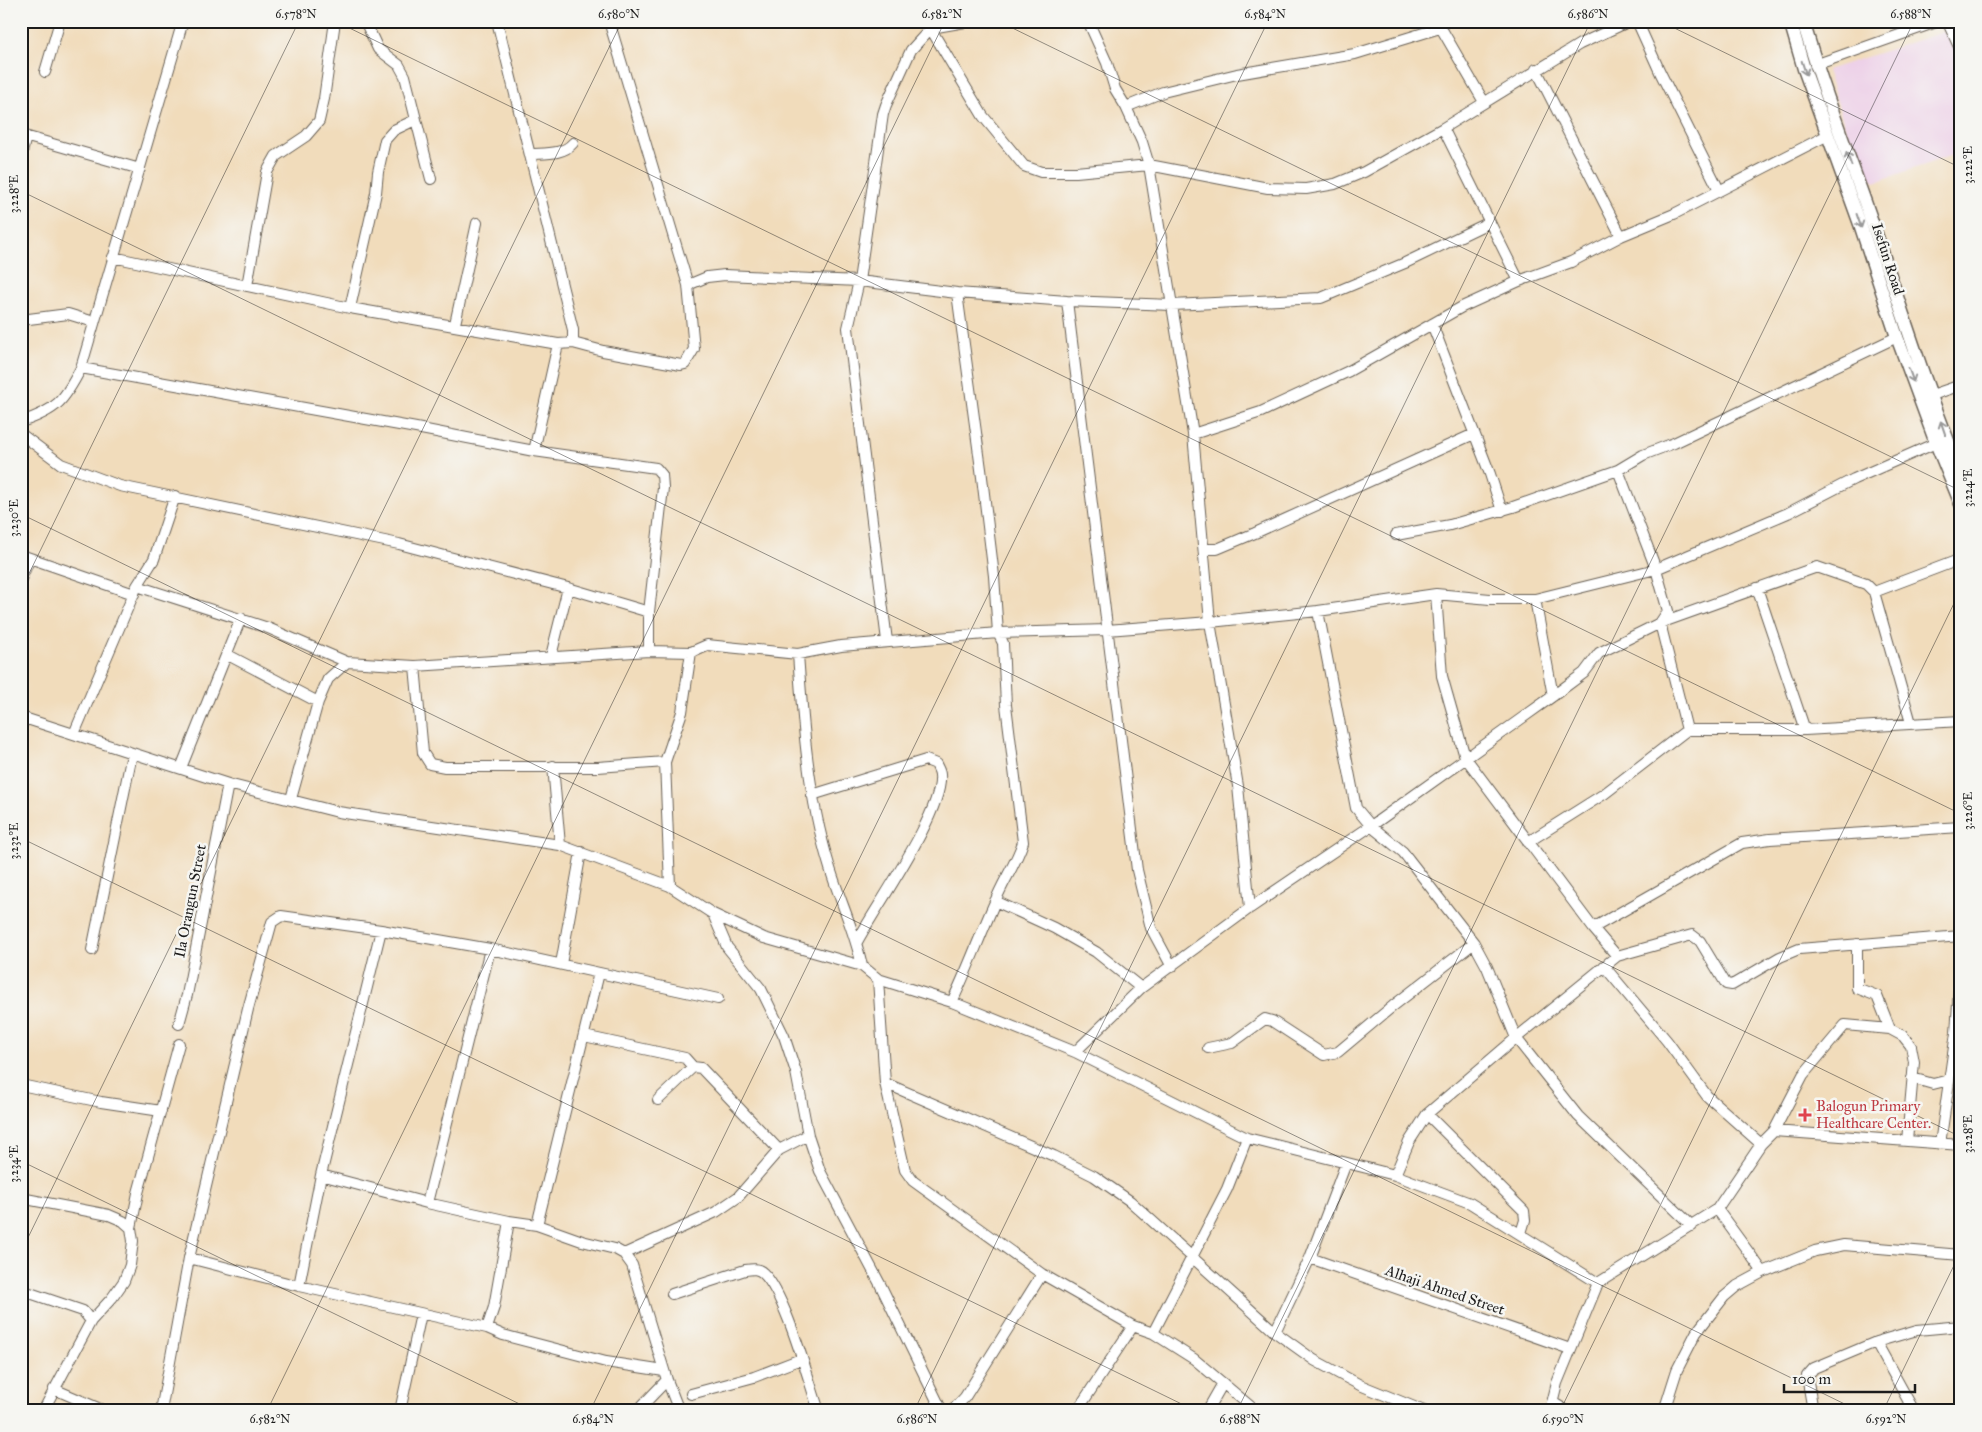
<svg xmlns="http://www.w3.org/2000/svg" width="1982" height="1432" viewBox="0 0 1982 1432" font-family="'IM FELL Great Primer',serif">
<style>
.built{fill:#edd0e8}
.lines{fill:none;stroke-linecap:round;stroke-linejoin:round}
.minor-casing{stroke:#675f54;stroke-width:12}
.tertiary-casing{stroke:#675f54;stroke-width:15}
.minor{stroke:#fff;stroke-width:10}
.tertiary{stroke:#fff;stroke-width:12}
.oneway{stroke:#999}
.ticks{fill:none;stroke:#1c1c1c;stroke-width:1;stroke-opacity:0.45}
.health-dot{fill:#e0444e;stroke:#f6f6f2;stroke-width:2}
.labels{text-anchor:middle;stroke-width:5;stroke-linejoin:round;paint-order:stroke}
.street-label{font-size:15px;fill:#1c1c1c;stroke:#f6f6f2}
.health-label{font-size:15px;fill:#be3a42;stroke:#f6f6f2;text-anchor:start}
.neatline{fill:none;stroke:#1c1c1c;stroke-width:2}
.ticks-label{font-size:12px;text-anchor:middle;fill:#1c1c1c}
</style>
<rect width="100%" height="100%" fill="#f6f6f2"/>
<filter id="ink" filterUnits="userSpaceOnUse"><feTurbulence type="fractalNoise" baseFrequency=".02" numOctaves="2"/><feDisplacementMap in="SourceGraphic" scale="10" xChannelSelector="R" yChannelSelector="G"/><feConvolveMatrix kernelMatrix="1 2 1 2 8 2 1 2 1" color-interpolation-filters="sRGB"/></filter>
<filter id="wash" filterUnits="userSpaceOnUse"><feTurbulence type="fractalNoise" baseFrequency=".0096" numOctaves="4" result="noise"/><feDisplacementMap in="SourceGraphic" scale="20" xChannelSelector="R" yChannelSelector="G"/><feGaussianBlur stdDeviation="1.12" result="paint"/><feColorMatrix in="noise" values="0 0 0 0 0 0 0 0 0 0 0 0 0 0 0 0 0 1.4 0 .05"/><feComposite in="paint" operator="in"/></filter>
<g filter="url(#wash)">
<rect width="100%" height="100%" fill="#f1dcbb"/>
<path class="built" d="M1946,31L1961,61V152L1875,182L1858,168L1827,70Z"/>
</g>
<g filter="url(#ink)">
<g class="lines">
<defs>
<path id="minor" d="M365,21L378,49L399,65L405,76L431,179
M926,21L983,116L1024,166L1041,172H1076L1149,165L1268,188L1306,189L1335,184L1364,172L1443,128L1580,44L1630,21
M1088,21L1107,63L1115,89L1126,107L1142,142L1149,165L1193,434L1210,622L1238,786L1250,908
M1437,21L1484,102
M1637,21L1660,72L1719,190
M1948,23L1961,51
M1815,65L1939,21L1948,23L1954,21
M1536,69L1621,236
M45,72L60,21
M1126,107L1163,92L1237,74L1355,54L1440,28
M1443,128L1519,281
M21,135L140,169
M531,154C545,153 563,155 573,143
M21,157L26,136
M113,257L350,308L558,344L573,343V330L497,21
M688,285L707,277L725,275L859,281L957,293L1067,301L1172,305L1321,298L1405,263L1490,222
M247,286L267,172L276,156L306,136L319,121L324,99L335,21
M1067,301L1137,870L1151,928L1172,967
M350,308L376,193L378,172L385,140L394,130L415,120
M21,320L68,314L94,322
M455,324L477,223
M1432,324L1490,474L1502,511
M573,343L603,351L681,365L685,364L694,349L688,285L609,21
M81,368L416,428L534,451L656,468L662,475L663,488L649,612V651
M1932,395L1961,385
M21,422C57,410 64,401 81,368L183,21
M21,434L61,464L120,486L399,544L568,588L649,612
M1193,434L1261,412L1349,371L1462,307L1519,281L1571,262L1621,236L1674,214L1828,135
M534,451L558,344
M1618,470L1656,569L1668,611L1660,623L1687,730
M1396,535L1450,525L1513,507L1618,470L1643,455L1674,443L1897,337
M1204,549H1217L1255,533L1474,434
M21,555L134,594
M21,579L30,558
M137,586L268,628L347,662L415,666L649,651L691,652L707,645L798,654L841,646L998,633L1107,630L1210,622L1318,611L1436,594L1490,599H1535L1656,569L1788,513L1854,479L1936,443
M1757,588L1805,730
M1874,592L1961,559
M1436,594L1442,676L1465,757L1593,928L1617,956
M1535,599L1553,696
M1318,611L1356,808L1371,826L1403,852L1474,943L1487,967L1516,1038L1427,1114L1409,1142L1395,1175L1470,1203L1598,1283
M887,641L848,328L859,281L883,114L886,105L911,50L931,28L971,21
M798,654C803,725 808,796 829,865C839,899 855,931 862,966
M228,655L318,702
M551,656L568,588
M415,666L423,753L430,764L445,767H598L665,762
M21,717L228,784L338,812L560,845L670,886L713,914L764,938L862,966L878,979L952,1002L1075,1052L1247,1138
M21,728L23,718
M74,734L137,586L154,559L175,496
M553,766L560,845
M181,768L241,618
M812,795L926,760L936,764C937,767 940,771 940,775C944,811 876,906 857,942
M291,799L318,702L328,679L347,662
M1528,842L1604,794L1687,730H1805L1961,721
M670,886L665,762L682,712L691,652
M995,901L1054,928L1096,952L1141,988
M713,914L727,947L761,989L784,1036L796,1072L808,1135L820,1171L880,1284L942,1411
M1593,928L1742,843L1770,839L1961,827
M1857,944V988L1877,996L1890,1029
M92,950L132,754
M561,964L581,852
M1604,966L1667,1041L1707,1096L1761,1144
M878,979L885,1083L905,1170L913,1181L1042,1274L1133,1326L1153,1333L1194,1359L1256,1411
M952,1002C968,969 980,935 995,902C1003,881 1016,864 1023,842L1006,705L1003,643L998,633L994,576L981,469L957,293
M179,1024L187,995L228,784
M584,1036L685,1058L693,1067
M1208,1048L1232,1043L1265,1019L1272,1021L1324,1055L1338,1052L1393,1006L1474,943
M1075,1052L1141,988L1250,908L1371,826L1553,696L1584,673L1599,653L1660,623L1817,567L1866,584L1874,592L1911,723
M1912,1078L1933,1084L1949,1080
M885,1083L1054,1156L1094,1176L1130,1201L1275,1332L1314,1360L1360,1385L1424,1411
M21,1085L101,1102L161,1111
M658,1100L693,1067L701,1068L779,1150
M1427,1114L1524,1211L1525,1220L1521,1233
M1774,1131L1961,1145
M1940,1144L1956,1033L1961,960
M321,1175L427,1203L490,949
M21,1198L109,1215L123,1221L131,1228L133,1241L130,1265L124,1281L112,1298L91,1321L43,1411
M427,1203L509,1221
M1717,1209L1763,1272
M537,1225L599,973
M1692,1226L1578,1116L1516,1038L1617,956L1692,935L1700,941L1726,984L1732,985L1780,957L1799,949L1961,936
M131,1228L138,1193L179,1044
M624,1254L716,1212L738,1197L779,1150L808,1135
M189,1258L299,1286L487,1328L503,1335L606,1362L664,1371
M1310,1258L1570,1349
M299,1286L321,1175L381,930
M21,1290L83,1311L91,1321
M672,1294L745,1270C752,1269 758,1268 763,1273C785,1293 808,1379 819,1411
M487,1328L494,1307L509,1221L537,1225L582,1241L615,1249L624,1254L632,1265L667,1380L679,1411
M1275,1332L1310,1258L1346,1163
M1153,1333L1227,1189L1247,1138L1395,1175
M1876,1342L1914,1411
M54,1389L105,1411
M691,1394L754,1377L801,1359
M1552,1402L1567,1411
M161,1411L189,1258L248,1009L272,922L281,916L381,930L490,949L718,999
M400,1411L421,1314
M637,1411L667,1380
M952,1411L965,1397L1042,1274
M1077,1411L1133,1326
M1207,1411L1223,1383
M1550,1411L1557,1383L1598,1283L1717,1209L1761,1144L1774,1131L1803,1075L1845,1025L1890,1029L1903,1036L1911,1046L1914,1062L1907,1141
M1664,1411L1677,1370L1696,1333L1724,1297L1737,1286L1763,1272L1815,1251L1844,1245L1961,1255
M1813,1411L1807,1376L1814,1368L1876,1342L1917,1330L1961,1326"/>
<path id="tertiary" d="M1790,21L1804,69L1860,224L1897,337L1936,443L1961,504
M1803,21C1822,88 1848,153 1871,219C1900,304 1926,390 1961,473"/>
</defs>
<use href="#minor" class="minor-casing"/>
<use href="#tertiary" class="tertiary-casing"/>
<use href="#minor" class="minor"/>
<use href="#tertiary" class="tertiary"/>
</g>
<defs><path id="oneway-shaft" d="M-6 0H5M1.5-3L5.5 0L1.5 3" fill="none" stroke-width="1.6" stroke-linecap="round" stroke-linejoin="round" transform="scale(1.25)"/></defs>
<g class="oneway">
<use href="#oneway-shaft" transform="translate(1804 68) rotate(72)"/>
<use href="#oneway-shaft" transform="translate(1849 159) rotate(-110)"/>
<use href="#oneway-shaft" transform="translate(1859 221) rotate(71)"/>
<use href="#oneway-shaft" transform="translate(1911 375) rotate(70)"/>
<use href="#oneway-shaft" transform="translate(1943 428) rotate(-109)"/>
</g>
</g>
<path class="ticks" d="M335,21L1961,814M998,21L1961,491M1660,21L1961,168M21,191L1961,1137M21,514L1859,1411M21,590L299,21M21,838L1196,1411M21,1161L534,1411M21,1252L622,21M267,1411L945,21M590,1411L1268,21M914,1411L1591,21M1237,1411L1914,21M1560,1411L1961,589M1883,1411L1961,1251"/>
<path class="health-dot" d="M1802.5 1107.5h5v5h5v5h-5v5h-5v-5h-5v-5h5z"/>
<g class="labels">
<g class="street-label">
<text transform="translate(1888 259) rotate(72)" y="5">Isefun Road</text>
<text transform="translate(190 901) rotate(-79)" y="5">Ila Orangun Street</text>
<text transform="translate(1445 1290) rotate(19)" y="5">Alhaji Ahmed Street</text>
</g>
<g class="health-label">
<text x="1816" y="1111">Balogun Primary<tspan x="1816" dy="17">Healthcare Center.</tspan></text>
</g>
</g>
<rect width="1982" height="1432" fill="none" stroke="#f6f6f2" stroke-width="55"/>
<path d="M1784 1384v8h131v-8" fill="none" stroke="#1c1c1c" stroke-width="2.5"/>
<text x="1792" y="1384" font-size="15" fill="#1c1c1c" stroke="#f6f6f2" stroke-width="4" paint-order="stroke">100 m</text>
<rect x="28" y="28" width="1926" height="1376" class="neatline"/>
<g class="ticks-label">
<text x="296" y="18">6.578°N</text>
<text x="619" y="18">6.580°N</text>
<text x="942" y="18">6.582°N</text>
<text x="1265" y="18">6.584°N</text>
<text x="1588" y="18">6.586°N</text>
<text x="1911" y="18">6.588°N</text>
<text transform="translate(1968 165) rotate(-90)" y="4">3.222°E</text>
<text transform="translate(14 194) rotate(-90)" y="4">3.228°E</text>
<text transform="translate(1968 488) rotate(-90)" y="4">3.224°E</text>
<text transform="translate(14 518) rotate(-90)" y="4">3.230°E</text>
<text transform="translate(1968 811) rotate(-90)" y="4">3.226°E</text>
<text transform="translate(14 841) rotate(-90)" y="4">3.232°E</text>
<text transform="translate(1968 1134) rotate(-90)" y="4">3.228°E</text>
<text transform="translate(14 1164) rotate(-90)" y="4">3.234°E</text>
<text x="270" y="1423">6.582°N</text>
<text x="593" y="1423">6.584°N</text>
<text x="917" y="1423">6.586°N</text>
<text x="1240" y="1423">6.588°N</text>
<text x="1563" y="1423">6.590°N</text>
<text x="1886" y="1423">6.592°N</text>
</g>
</svg>
